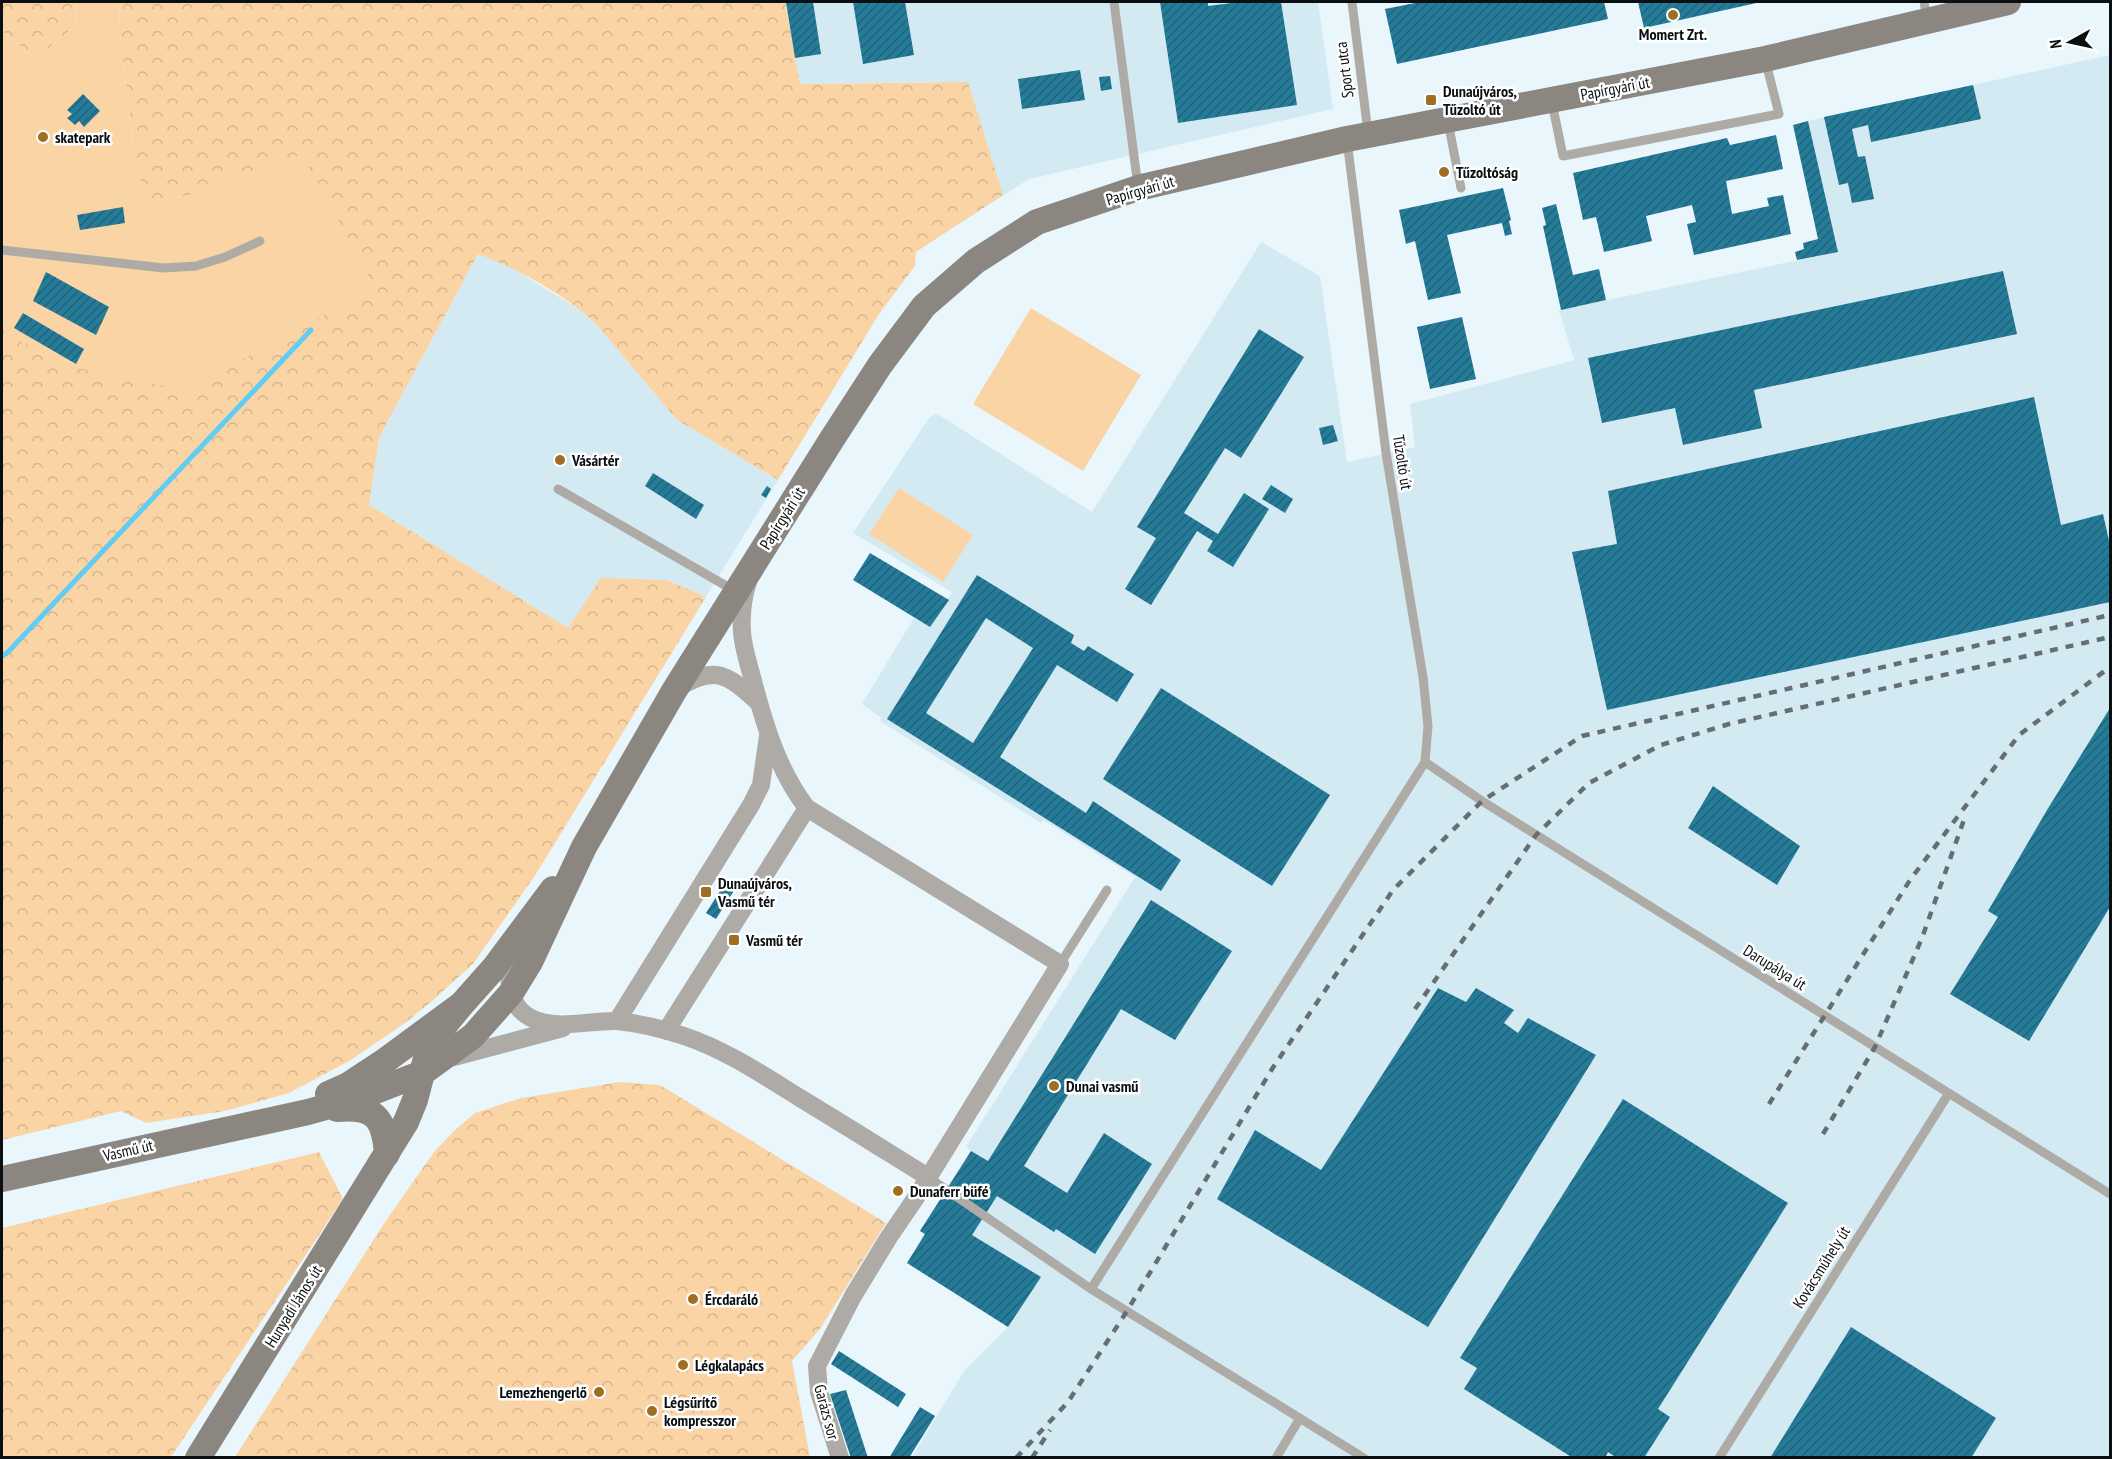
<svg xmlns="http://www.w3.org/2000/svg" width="2112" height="1459" viewBox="0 0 2112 1459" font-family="'PT Sans Narrow',sans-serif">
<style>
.built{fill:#d4eaf2}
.forest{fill:url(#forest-crowns)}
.pitch{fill:#fbd4a5}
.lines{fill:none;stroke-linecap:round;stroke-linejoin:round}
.stream{stroke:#61ccf4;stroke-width:5}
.building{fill:url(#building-hatch);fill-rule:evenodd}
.lane{stroke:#aeaaa6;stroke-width:9}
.street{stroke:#aeaaa6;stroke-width:18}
.secondary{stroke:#8b8680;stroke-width:26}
.rail{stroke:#666e72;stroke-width:4.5;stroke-dasharray:8 8;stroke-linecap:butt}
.poi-dot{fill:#a06d23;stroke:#fff;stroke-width:2}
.labels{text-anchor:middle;stroke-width:5;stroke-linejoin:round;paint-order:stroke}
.poi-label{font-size:16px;font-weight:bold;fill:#0a0f11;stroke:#fff;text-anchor:start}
.street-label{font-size:16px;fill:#0a0f11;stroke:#fff}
</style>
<defs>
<pattern id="forest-crowns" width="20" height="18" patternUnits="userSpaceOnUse" patternTransform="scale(1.5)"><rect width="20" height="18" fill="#fbd4a5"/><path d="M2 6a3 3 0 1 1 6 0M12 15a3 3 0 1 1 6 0" fill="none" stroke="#d6b58d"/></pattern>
<pattern id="building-hatch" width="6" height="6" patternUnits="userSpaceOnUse" patternTransform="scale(1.5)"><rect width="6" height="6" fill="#267b98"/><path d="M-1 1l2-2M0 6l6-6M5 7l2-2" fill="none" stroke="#1f637b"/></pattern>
</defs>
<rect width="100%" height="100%" fill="#e9f7fd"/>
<path class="built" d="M785,2H1318L1333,109L1029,179L960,223L939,82L800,84Z
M2110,55V1457H912L964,1371L1008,1327L907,1263L925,1234L920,1231L971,1151L966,1147L1135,877L1043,820L1041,823L880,721L881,718L862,704L914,618L930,627L952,592L853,533L929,418L936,413L1092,512L1261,242L1320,276L1347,462L1415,447L1410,404L1574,360L1559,310L1837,252L1808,121Z
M478,254L506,264L583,312L597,325L677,420L778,480L706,597L667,580L568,629L369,505L379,439L383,430Z"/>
<path class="forest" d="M2,2H75L76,25L36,59L2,31Z
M120,2H785L800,84L968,82L1003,195L916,252L915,266L879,314L778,480L677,420L597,325C567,296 517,268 478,254L383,430L379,439L369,505L568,628L601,578L667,580L706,597L536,874L473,964L432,1001L405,1023L351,1060L289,1093L225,1111L146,1123L121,1111L2,1140V329L11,337L189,195L147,205L136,166L119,27Z
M620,1082L660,1085L886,1223L820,1329L792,1361L810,1457H235L383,1225L434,1152L454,1131L475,1113L521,1098Z
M319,1152L343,1199L171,1457H2V1228Z"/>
<path class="pitch" d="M75,2H120L119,27L136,166L147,204L189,195L302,154L375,288L185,390L73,367L11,337L2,329V31L36,59L76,25Z
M1031,308L1141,375L1083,471L973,404Z
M899,488L973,535L943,582L869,534Z"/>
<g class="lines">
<path class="stream" d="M2,656L7,653L311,330"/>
</g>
<path class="building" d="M786,2H813L821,54L795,58Z
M853,2H905L914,55L863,64Z
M1160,2H1208V6L1240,2H1281L1297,105L1178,123Z
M1420,2H1604L1608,19L1397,64L1385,9Z
M1638,2H1761L1644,28Z
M1080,70L1085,100L1022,109L1018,79Z
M1110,76L1112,89L1101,91L1099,77Z
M1973,85L1981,119L1871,142L1868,125L1852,129L1858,157L1865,156L1874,199L1852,203L1848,183L1839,185L1824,117Z
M83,94L100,111L84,127L79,121L75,125L67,118L72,114L67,110Z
M1808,121L1838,252L1797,260L1795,252L1804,249L1803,243L1818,239L1793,125Z
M1776,135L1783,169L1726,181L1732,214L1769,206L1767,198L1783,195L1791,234L1694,255L1687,224L1696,222L1692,205L1646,216L1652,241L1604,252L1596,217L1583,220L1573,173L1727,138L1730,145Z
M1503,188L1511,220L1509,221L1512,234L1505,236L1502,223L1447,235L1461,293L1428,300L1415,241L1406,244L1399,210Z
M1556,204L1573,275L1599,269L1606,300L1561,310L1543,226L1546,225L1542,208Z
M123,207L125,223L80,230L77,215Z
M2003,271L2017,334L1754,390L1762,428L1683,445L1675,408L1602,423L1588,358Z
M46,272L109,307L96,335L33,301Z
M23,313L84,349L76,364L14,328Z
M1462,317L1476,379L1430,389L1417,327Z
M1259,329L1304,357L1241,458L1225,448L1184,513L1218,534L1244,493L1269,509L1233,567L1207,551L1213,541L1197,531L1151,605L1125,589L1156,538L1137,527Z
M2034,397L2061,525L2103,514L2110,545V602L1607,710L1572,552L1617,544L1608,491Z
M1333,425L1338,441L1323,445L1319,428Z
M653,473L704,505L696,519L645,486Z
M1271,485L1293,499L1285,513L1262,499Z
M767,486L771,489L766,498L761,495Z
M870,553L949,600L930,627L853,580Z
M977,575L1074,635L1071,643L1084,651L1088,646L1134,674L1117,702L1057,665L1000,757L1086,813L1093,801L1181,860L1161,891L887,719ZM986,618L1033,648L973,743L926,713Z
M1161,688L1330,795L1272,886L1103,779Z
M2110,708V907L2029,1041L1950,994L1998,917L1988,911L2047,810Z
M1713,786L1800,846L1777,885L1688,828Z
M727,880L737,886L716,919L706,913Z
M1151,900L1232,951L1175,1040L1121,1009L1024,1166L1067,1193L1104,1133L1152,1164L1095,1254L1056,1229L1054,1232L997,1196L972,1235L1041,1277L1008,1327L907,1263L925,1234L920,1231L971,1151L988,1161Z
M1438,988L1466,1002L1476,988L1514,1010L1504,1023L1518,1033L1528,1018L1596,1055L1428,1327L1217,1199L1255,1130L1321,1170Z
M1623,1099L1788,1203L1658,1409L1670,1417L1644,1458H1617L1608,1452L1605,1458H1573L1464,1389L1477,1368L1460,1358Z
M1851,1327L1996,1418L1971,1458H1770Z
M839,1351L906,1394L898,1407L831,1364Z
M846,1390L868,1458H851L830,1394Z
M920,1407L935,1416L909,1458H889Z"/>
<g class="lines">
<path class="lane" d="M1114,2L1138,187
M1352,2L1368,133
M1924,2L1927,18
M1552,103L1563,156L1779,114L1765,59
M1448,122L1461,188
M2,250L164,268L196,266L225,257L260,241
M558,489L735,591
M1425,762L1482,801L2110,1194
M1060,964L1107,890
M928,1177L1091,1289L1364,1458
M1091,1289L1425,762L1428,726L1423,677L1386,453L1347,140
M1276,1458L1300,1418
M1719,1458L1949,1093"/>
<path class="street" d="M748,582C743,597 741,616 742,632C743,647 748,662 752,677C764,723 778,771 807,808L1060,964L915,1199L889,1237L853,1296L817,1366L819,1392L840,1458
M678,688C716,664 728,675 759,703
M518,945C506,968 504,1004 531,1018C557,1031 589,1020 617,1021C638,1023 663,1029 684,1036C726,1050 763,1075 800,1098C843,1124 886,1151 928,1177
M617,1021L751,805L761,785L768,736
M666,1031L807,808
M454,1057L563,1028"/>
<path class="secondary" d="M328,1094L348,1085L386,1060L462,1004L494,968L553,889
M337,1109C375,1106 384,1117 387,1154
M2,1179L308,1112L358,1098L422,1073L473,1036L511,993L530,962L584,847L674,691L832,439L880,365L924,306L976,261L1037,222L1138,188L1347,139L1765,59L2008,2
M198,1458L406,1122L415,1100L430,1043L462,1004"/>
<path class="rail" d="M1415,1009L1536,835L1589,783L1661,745L1729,724L2110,637
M1769,1104L1910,880L2019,735L2110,667
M1823,1134L1875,1047L1922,938L1966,814
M1016,1458L1068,1402L1127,1311L1272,1069L1393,890L1482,801L1582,736L2110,615
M1032,1458L1050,1430"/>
</g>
<g class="poi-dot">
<circle cx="1673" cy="15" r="6"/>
<rect x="1425" y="94" width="12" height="12" rx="3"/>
<circle cx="43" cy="137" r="6"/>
<circle cx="1444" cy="172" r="6"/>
<circle cx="560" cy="460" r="6"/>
<rect x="700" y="886" width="12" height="12" rx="3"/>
<rect x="728" y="934" width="12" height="12" rx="3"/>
<circle cx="1054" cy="1086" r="6"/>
<circle cx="898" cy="1191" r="6"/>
<circle cx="693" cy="1299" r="6"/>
<circle cx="683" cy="1365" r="6"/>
<circle cx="599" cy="1392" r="6"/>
<circle cx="652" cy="1411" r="6"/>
</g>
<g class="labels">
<g class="poi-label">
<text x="1673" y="40" text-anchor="middle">Momert Zrt.</text>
<text x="1443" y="97">Dunaújváros,<tspan x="1443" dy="18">Tűzoltó út</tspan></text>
<text x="55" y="143">skatepark</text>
<text x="1456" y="178">Tűzoltóság</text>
<text x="572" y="466">Vásártér</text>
<text x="718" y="889">Dunaújváros,<tspan x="718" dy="18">Vasmű tér</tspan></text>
<text x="746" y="946">Vasmű tér</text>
<text x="1066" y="1092">Dunai vasmű</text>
<text x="910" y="1197">Dunaferr büfé</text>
<text x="705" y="1305">Ércdaráló</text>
<text x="695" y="1371">Légkalapács</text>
<text x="587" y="1398" text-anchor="end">Lemezhengerlő</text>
<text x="664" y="1408">Légsűrítő<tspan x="664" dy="18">kompresszor</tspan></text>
</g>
<g class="street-label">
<text transform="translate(1344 70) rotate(-97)" y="6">Sport utca</text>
<text transform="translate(1615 88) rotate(-11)" y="6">Papírgyári út</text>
<text transform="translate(1140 190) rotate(-16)" y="6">Papírgyári út</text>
<text transform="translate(1403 462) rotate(81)" y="6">Tűzoltó út</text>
<text transform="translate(782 518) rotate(-58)" y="6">Papírgyári út</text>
<text transform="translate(1775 967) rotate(32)" y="6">Darupálya út</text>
<text transform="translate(128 1150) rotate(-13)" y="6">Vasmű út</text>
<text transform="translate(1821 1267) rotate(-58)" y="6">Kovácsműhely út</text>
<text transform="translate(293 1306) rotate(-58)" y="6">Hunyadi János út</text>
<text transform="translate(827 1412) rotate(75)" y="6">Garázs sor</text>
</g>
</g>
<rect width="2112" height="1459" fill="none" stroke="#0a0f11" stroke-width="6"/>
<g transform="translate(2070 42) rotate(262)" stroke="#ffffff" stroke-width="4.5" paint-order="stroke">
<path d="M0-4.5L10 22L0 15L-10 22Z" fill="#0a0f11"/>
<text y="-9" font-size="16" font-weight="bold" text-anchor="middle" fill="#0a0f11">N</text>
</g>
</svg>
